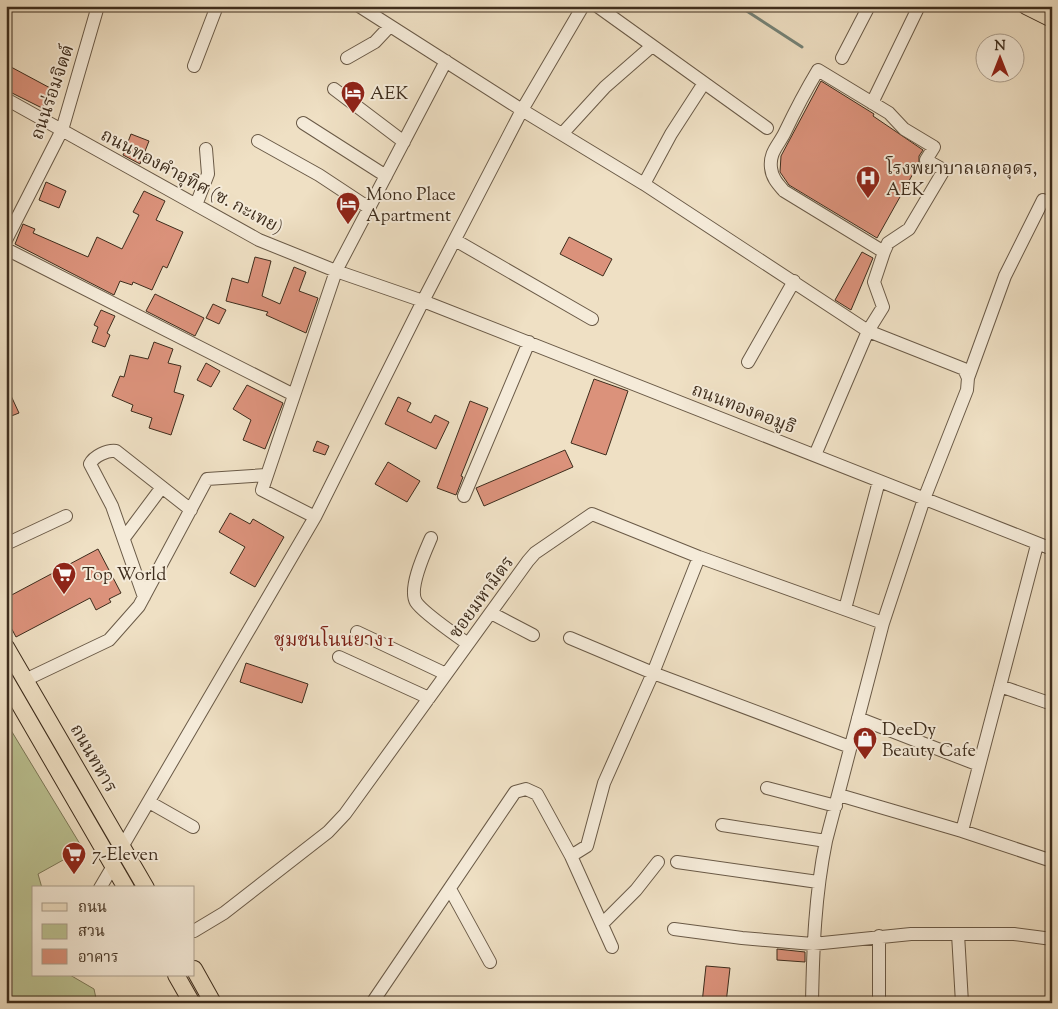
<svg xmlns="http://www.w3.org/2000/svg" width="1058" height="1009" viewBox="0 0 1058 1009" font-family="'Sorts Mill Goudy','Noto Serif Thai',serif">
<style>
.green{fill:#bbc292;stroke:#7c7858}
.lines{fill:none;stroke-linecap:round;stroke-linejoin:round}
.stream{stroke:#758378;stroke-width:3}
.building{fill:#db927b;stroke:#3e2d1d}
.minor-casing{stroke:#6a5a47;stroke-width:14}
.major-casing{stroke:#3e2d1d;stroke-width:18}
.minor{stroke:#f5ebd9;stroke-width:12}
.major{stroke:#efe0c4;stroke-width:16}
.labels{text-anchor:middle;stroke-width:4;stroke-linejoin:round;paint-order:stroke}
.street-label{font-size:18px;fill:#3e2d1d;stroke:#f5ebd9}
.poi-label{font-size:18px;fill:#3e2d1d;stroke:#f5ebd9;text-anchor:start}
.neighbourhood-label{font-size:19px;fill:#7a1f14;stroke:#f5ebd9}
</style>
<rect width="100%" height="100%" fill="#efe0c4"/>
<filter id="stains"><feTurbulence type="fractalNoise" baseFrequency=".004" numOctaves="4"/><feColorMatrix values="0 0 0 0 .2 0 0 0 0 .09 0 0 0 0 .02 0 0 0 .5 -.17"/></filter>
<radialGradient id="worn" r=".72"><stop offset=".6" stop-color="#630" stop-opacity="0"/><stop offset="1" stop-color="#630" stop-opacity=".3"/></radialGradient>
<path class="green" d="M6,722L83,849L38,874L42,888H34V975H70L94,989L97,1003H6Z"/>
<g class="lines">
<path class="stream" d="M739,6L802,47"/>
</g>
<path class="building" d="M11,67L52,89L42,108L6,90V77Z
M821,81L874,114L873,116L923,150L919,156V163L877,238L789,185L780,172L781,156Z
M131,134L149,141L140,164L123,155Z
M46,182L66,191L59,208L39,200Z
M144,191L165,201L156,220L183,232L167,268L163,266L152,290L133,282L132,285L120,281L114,295L15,244L23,224L35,229L33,233L88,257L97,237L122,249L139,215L133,212Z
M569,237L612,259L603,276L560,254Z
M862,252L873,258L851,310L835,300Z
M255,257L271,261L262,296L280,304L294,267L306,272L299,291L318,298L306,333L266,315L268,312L226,301L232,278L248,283Z
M155,294L204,318L195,336L146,311Z
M213,304L226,310L219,324L206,318Z
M101,310L115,316L107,333L110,335L105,347L92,342L98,327L94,325Z
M154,342L173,349L168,363L181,366L174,392L184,395L171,435L149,428L152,418L131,411L133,405L112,396L120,376L124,377L130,355L148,359Z
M206,363L220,371L211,387L197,380Z
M594,379L628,391L606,455L571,443Z
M6,385L19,413L6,418Z
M247,385L283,403L265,449L243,440L251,420L233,409Z
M398,397L411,403L407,411L431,423L435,415L449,422L436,449L385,424Z
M470,401L488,408L461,476L463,477L456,495L437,488Z
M317,441L329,446L325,455L313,451Z
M565,450L573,467L484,506L476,488Z
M388,462L420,481L407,502L375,484Z
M230,513L250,524L253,519L284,537L255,587L230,573L245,547L219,532Z
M98,549L121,593L109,599L111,602L96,610L90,598L16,637L6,618V598Z
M246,663L308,684L302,703L240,682Z
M777,949L805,952V962L777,960Z
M706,966L730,968L726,1003H702Z"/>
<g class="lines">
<defs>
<path id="minor" d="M359,6L522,110L644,184L868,331L964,369L968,378L967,390L924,499L883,623L826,841C815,895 813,948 812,1003
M597,6L767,128
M347,58L375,42L390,26
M842,58L869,6
M194,66L217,6
M334,89L404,142
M6,99L259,240L336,271L423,301L1052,549
M872,103L919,6
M303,123L386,176
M562,134L605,87L652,46
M258,141L319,175L369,208
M644,184L671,134L704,83
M196,205L208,174L206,149
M6,240L62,130L98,6
M455,240L592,319
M6,249L294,395
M748,362L794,281
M968,378L1005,276L1043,200
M815,455L868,331L883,307L874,282L884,252L888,243L909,229L944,170L926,160L934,147L904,129L889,113L818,70C806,90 795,111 785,132C779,145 769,152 771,168C772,178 778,184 784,191L884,252
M464,496L529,342
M315,517L262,490L336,271L446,61
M124,538L162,487
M431,538C425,552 408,588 416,602C423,613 456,635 468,644
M6,544L66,516
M144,597L112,506L90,464C94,456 107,450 116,451L191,510
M845,609L879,481
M491,613L533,635
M357,632L446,674
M570,638L653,673L850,747
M339,657L429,698
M25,680L109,640L139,606L207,479L266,475
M1000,686L1052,704
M858,718L979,765
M767,788L836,806
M839,795L962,831L1052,861
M149,802L193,827
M722,825L826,841
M962,831L1037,545
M117,851L122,847L315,517L423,301L522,110L583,6
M571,856L612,947
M677,862L818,882
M100,888L113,866
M450,889L490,962
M602,924L636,890L658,862
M674,929L742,938L813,944L911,934H1014L1052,939
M194,931L224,913L328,832L345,814L528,561L535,553L592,514L699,557L883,623
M958,934L962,1003
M879,936V1003
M372,1003L515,792L526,789L537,794L571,856L587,846L604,783L653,673L699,557"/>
<path id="major" d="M1026,6L1052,19
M6,647L146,888
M6,681L126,888
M194,969L213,1003
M176,975L192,1003"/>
</defs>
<use href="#minor" class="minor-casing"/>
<use href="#major" class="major-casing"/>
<use href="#minor" class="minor"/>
<use href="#major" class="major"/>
</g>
<defs>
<symbol id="hotel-pin" viewBox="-11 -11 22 30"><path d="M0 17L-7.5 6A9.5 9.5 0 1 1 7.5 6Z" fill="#8f2418" stroke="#f5ebd9"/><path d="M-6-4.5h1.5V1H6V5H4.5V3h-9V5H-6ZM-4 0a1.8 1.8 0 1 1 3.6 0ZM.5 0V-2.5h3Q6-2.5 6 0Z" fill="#fff"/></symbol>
<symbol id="hospital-pin" viewBox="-11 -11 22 30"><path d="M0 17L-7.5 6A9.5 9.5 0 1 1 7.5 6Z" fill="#8f2418" stroke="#f5ebd9"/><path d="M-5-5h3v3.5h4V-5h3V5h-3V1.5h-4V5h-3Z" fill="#fff"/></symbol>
<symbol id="supermarket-pin" viewBox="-11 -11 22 30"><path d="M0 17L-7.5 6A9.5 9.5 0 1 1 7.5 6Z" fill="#8f2418" stroke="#f5ebd9"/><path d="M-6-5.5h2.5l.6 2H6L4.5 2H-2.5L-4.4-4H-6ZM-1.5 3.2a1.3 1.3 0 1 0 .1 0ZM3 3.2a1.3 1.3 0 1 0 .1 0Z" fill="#fff"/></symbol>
<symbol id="shop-pin" viewBox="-11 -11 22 30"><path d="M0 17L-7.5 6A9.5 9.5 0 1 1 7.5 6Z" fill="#8f2418" stroke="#f5ebd9"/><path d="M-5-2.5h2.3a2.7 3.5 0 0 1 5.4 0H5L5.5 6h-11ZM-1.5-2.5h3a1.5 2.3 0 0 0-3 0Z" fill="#fff"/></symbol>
</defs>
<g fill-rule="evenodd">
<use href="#hotel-pin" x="339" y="79" width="28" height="38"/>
<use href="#hospital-pin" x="854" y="164" width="28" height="38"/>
<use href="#hotel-pin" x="334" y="190" width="28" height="38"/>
<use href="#supermarket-pin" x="50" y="560" width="28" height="38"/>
<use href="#shop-pin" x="851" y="725" width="28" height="38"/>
<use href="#supermarket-pin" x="60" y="840" width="28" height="38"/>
</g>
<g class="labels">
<g class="street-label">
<text transform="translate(52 92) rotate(-71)" y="6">ถนนร่อมจิตต์</text>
<text transform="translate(192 181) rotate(28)" y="6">ถนนทองคำอุทิศ (ซ. กะเทย)</text>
<text transform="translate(744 408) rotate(21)" y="6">ถนนทองคอมูธิ</text>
<text transform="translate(481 597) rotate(-54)" y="6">ซอยมหามิตร</text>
<text transform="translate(94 758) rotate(60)" y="6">ถนนทหาร</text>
</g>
<g class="poi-label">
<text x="370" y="99">AEK</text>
<text x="886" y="174">โรงพยาบาลเอกอุดร,<tspan x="886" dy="21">AEK</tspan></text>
<text x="366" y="200">Mono Place<tspan x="366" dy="21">Apartment</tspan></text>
<text x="82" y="580">Top World</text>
<text x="882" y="735">DeeDy<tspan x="882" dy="21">Beauty Cafe</tspan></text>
<text x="92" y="860">7-Eleven</text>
</g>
<g class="neighbourhood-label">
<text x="334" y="646">ชุมชนโนนยาง 1</text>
</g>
</g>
<rect width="1058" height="1009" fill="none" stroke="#efe0c4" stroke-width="25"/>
<rect x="8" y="8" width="1043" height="994" fill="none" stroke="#3e2d1d" stroke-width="2.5"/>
<rect x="12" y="12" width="1033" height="984" fill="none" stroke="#3e2d1d"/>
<rect x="32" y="886" width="162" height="90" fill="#f5ebd9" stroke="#ac9f8e"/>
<rect x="42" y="903" width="25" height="8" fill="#efe0c4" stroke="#ac9f8e"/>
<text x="78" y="912" font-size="15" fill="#3e2d1d">ถนน</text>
<rect x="42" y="924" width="25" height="15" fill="#bbc292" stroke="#ac9f8e"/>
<text x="78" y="936" font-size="15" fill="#3e2d1d">สวน</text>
<rect x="42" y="949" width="25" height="15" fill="#db927b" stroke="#ac9f8e"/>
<text x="78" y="962" font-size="15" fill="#3e2d1d">อาคาร</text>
<g transform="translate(1000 58)"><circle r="24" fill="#f5ebd9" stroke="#ac9f8e"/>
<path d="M0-4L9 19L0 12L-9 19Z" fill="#8f2418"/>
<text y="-8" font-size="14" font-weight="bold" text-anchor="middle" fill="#3e2d1d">N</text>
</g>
<rect width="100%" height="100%" filter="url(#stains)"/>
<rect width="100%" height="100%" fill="url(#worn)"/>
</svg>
